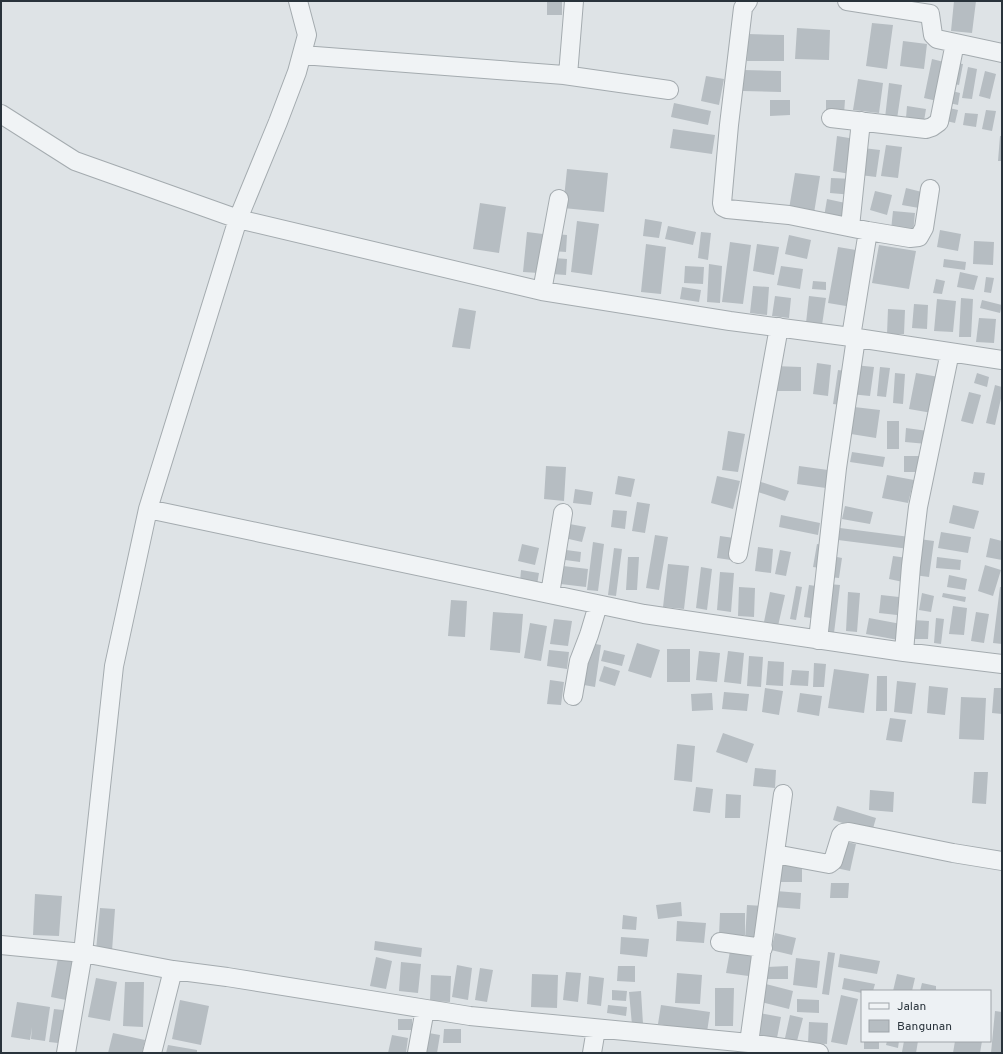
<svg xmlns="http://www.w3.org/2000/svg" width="1003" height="1054" viewBox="0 0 1003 1054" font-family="Overpass,sans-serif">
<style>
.building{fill:#b6bdc2}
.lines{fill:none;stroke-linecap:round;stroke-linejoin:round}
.minor-casing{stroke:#a4abaf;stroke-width:20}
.minor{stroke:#f0f3f5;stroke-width:18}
</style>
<rect width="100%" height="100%" fill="#dee3e6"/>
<path class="building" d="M547,1H562V15H547Z
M954,1H976L972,33L951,31Z
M872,23L893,25L887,69L866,66Z
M797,28L830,30L829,60L795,59Z
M748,34L784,35V61H747Z
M903,41L927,44L924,69L900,66Z
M932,59L944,62L937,101L924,98Z
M954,63L963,64L959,85L950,83Z
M968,67L977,69L972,99L962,98Z
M743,70L781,71V92L743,91Z
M985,71L996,74L990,99L979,96Z
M706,76L724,79L719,105L701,101Z
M858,79L883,83L879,113L853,110Z
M889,83L902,85L897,119L885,118Z
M948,90L960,93L958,105L945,102Z
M770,100H790V115L770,116Z
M826,100H845L844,114H826Z
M674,103L711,111L708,125L671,117Z
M907,106L926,109L924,121L906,118Z
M945,107L958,110L955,123L942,120Z
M986,110L996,111L992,131L982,129Z
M965,113L978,114L976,127L963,125Z
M673,129L715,135L712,154L670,148Z
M837,136L855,139L850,174L833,171Z
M1000,136H1002V161H998Z
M886,145L902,147L898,178L881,176Z
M863,148L880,150L876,177L860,175Z
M567,169L608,173L604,212L563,208Z
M795,173L820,176L814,213L789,209Z
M831,178L854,179L853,195L830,193Z
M906,188L922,192L919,208L902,205Z
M875,191L892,195L887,215L870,210Z
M827,199L850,204L847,221L824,217Z
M480,203L506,207L499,253L473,249Z
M893,211L915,213L913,233L891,230Z
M645,219L662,222L659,238L643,236Z
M577,221L599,224L592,275L571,272Z
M668,226L696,232L693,245L665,239Z
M940,230L961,234L958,251L937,247Z
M527,232L543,234L539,273L523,272Z
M701,232L711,233L708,260L698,258Z
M554,234L567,235L566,252L552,251Z
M789,235L811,240L807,259L785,254Z
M974,241L994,242L993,265L973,264Z
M730,242L751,245L743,304L722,302Z
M646,244L666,247L661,294L641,292Z
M757,244L779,247L774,275L753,271Z
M879,245L916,251L909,289L872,283Z
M838,247L856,250L846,306L828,303Z
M554,258L567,259L566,275L552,274Z
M944,259L966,262L965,270L943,267Z
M709,264L722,266L720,303L707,302Z
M685,266L704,267L703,284L684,283Z
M781,266L803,269L800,289L777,285Z
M960,272L978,276L974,290L957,287Z
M986,277L994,278L991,293L984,292Z
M936,279L945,281L942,294L933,293Z
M813,281L826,282V290L812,289Z
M753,286L769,287L767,315L750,313Z
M682,287L701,290L699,302L680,299Z
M775,296L791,298L789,318L772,316Z
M809,296L826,298L822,325L806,323Z
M961,298L973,299L971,337H959Z
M937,299L956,301L953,332L934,331Z
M982,300L1002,305L1000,313L980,308Z
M914,304L928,305L927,329L912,328Z
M459,308L476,311L470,349L452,347Z
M888,309L905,310L904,334H887Z
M979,318L996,319L994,343L976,342Z
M817,363L831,365L828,396L813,394Z
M854,365L874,367L870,396L850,394Z
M774,366L801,367V391H774Z
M880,367L890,368L886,397L877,396Z
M838,370L846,371L841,405L833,404Z
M895,373L905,374L903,404L893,403Z
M916,373L939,377L932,413L909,409Z
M977,373L989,377L987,387L974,383Z
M995,385L1002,387V394L995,425L986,423Z
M969,392L981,395L973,424L961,421Z
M854,407L880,410L876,438L851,434Z
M887,421H899V449H887Z
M906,428L928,431L927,444L905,442Z
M728,431L745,434L738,472L722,470Z
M852,452L885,457L883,467L850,462Z
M904,456H919V472H904Z
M546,466L566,467L564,501L544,499Z
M799,466L828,470L826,488L797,484Z
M974,472L985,473L983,485L972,483Z
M887,475L914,480L908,503L882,498Z
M618,476L635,479L631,497L615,494Z
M717,476L740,481L733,509L711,503Z
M761,482L789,491L785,501L758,492Z
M575,489L593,492L591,505L573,503Z
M637,502L650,504L645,533L632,531Z
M953,505L979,511L974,529L949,523Z
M845,506L873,512L870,524L842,519Z
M613,510L627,511L625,529L611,527Z
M781,515L820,523L818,535L779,527Z
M564,523L586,527L582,542L560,537Z
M840,528L910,537L909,549L838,540Z
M941,532L971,537L968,553L938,548Z
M655,535L668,537L659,590L646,588Z
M720,536L734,538L731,560L717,558Z
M990,538L1002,541V560L986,557Z
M919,539L934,541L929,577L914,575Z
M593,542L604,544L598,591L587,590Z
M522,544L539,548L535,565L518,561Z
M817,544L823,545L820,568L813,567Z
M758,547L773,549L771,573L755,571Z
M614,548L622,549L616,596L608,595Z
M559,549L581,552L580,562L558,559Z
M780,550L791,552L786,576L775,574Z
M832,556L842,558L839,578L829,577Z
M893,556L907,558L903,582L889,579Z
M628,557H639L637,590H626Z
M937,557L961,560L960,570L936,568Z
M668,564L689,566L684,609L663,607Z
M555,565L588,569L586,587L552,583Z
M985,565L1001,570L993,596L978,591Z
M701,567L712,569L707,610L696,608Z
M521,570L539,573L537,585L520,582Z
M720,572L734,573L731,612L717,610Z
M949,575L967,579L965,590L947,587Z
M829,584L840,585L834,633L823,632Z
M809,585L823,587L818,619L804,617Z
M796,586L802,587L796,620L790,619Z
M739,587L755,588L754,617L738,616Z
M1000,587H1002V644L993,643Z
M770,592L785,595L778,626L764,622Z
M848,592L860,593L857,632L846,631Z
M922,593L934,596L931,612L919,610Z
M943,593L966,597L965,602L942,597Z
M881,595L899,597L897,615L879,613Z
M451,600L467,601L465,637L448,636Z
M953,606L967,608L964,635L949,634Z
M493,612L523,614L520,653L490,650Z
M976,612L989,614L984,643L971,641Z
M869,618L901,624L898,640L866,634Z
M936,618L944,619L941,644L934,643Z
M554,619L572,621L568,646L550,644Z
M913,620L929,621L928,639H911Z
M530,623L547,626L541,661L524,658Z
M590,643L601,645L595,687L584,685Z
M637,643L660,650L651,678L628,671Z
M667,649H690V682H667Z
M549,650L569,652L567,669L547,666Z
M604,650L625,655L622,666L601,661Z
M699,651L720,653L717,682L696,680Z
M728,651L744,653L741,684L724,682Z
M749,656L763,657L761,687L747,686Z
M768,661L784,662L783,686L766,685Z
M814,663L826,664L824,687H813Z
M604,666L620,671L615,686L599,681Z
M834,669L869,674L864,713L828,708Z
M792,670L809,671L808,686L790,685Z
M877,676H887V711H876Z
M550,680L564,682L561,705L547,704Z
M897,681L916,683L912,714L894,712Z
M929,686L948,688L945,715L927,713Z
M765,688L783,691L779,715L762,712Z
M994,688H1002V714L992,713Z
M724,692L749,694L747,711L722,709Z
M712,693L713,710L692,711L691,694Z
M800,693L822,696L819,716L797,712Z
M961,697L986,698L984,740L959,739Z
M890,718L906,720L902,742L886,740Z
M723,733L754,744L747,763L716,752Z
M677,744L695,746L692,782L674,780Z
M755,768L776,770L775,788L753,786Z
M974,772H988L986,804L972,803Z
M696,787L713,789L710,813L693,811Z
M870,790L894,792L893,812L869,810Z
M726,794L741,795L740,818H725Z
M837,806L876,818L872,832L833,820Z
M842,841L856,844L850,871L836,868Z
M776,864H802V882H776Z
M831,883H849L848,898H830Z
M776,891L801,893L800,909L774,907Z
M35,894L62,896L59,936L33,935Z
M681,902L682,916L658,919L656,905Z
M747,905L764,906L763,942L745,941Z
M100,908L115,909L112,951L96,950Z
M720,913H745V935H719Z
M623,915L637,917L636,930L622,929Z
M677,921L706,923L704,943L676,941Z
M775,933L796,938L792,955L771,950Z
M621,937L649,939L647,957L620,954Z
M375,941L422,948L421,957L374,950Z
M730,951L759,955L756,977L726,973Z
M828,952L835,953L829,995L822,994Z
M840,954L880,961L877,974L838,967Z
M376,957L392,961L386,989L370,986Z
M58,958L78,961L71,1001L51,997Z
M796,958L820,961L817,988L793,985Z
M401,962L421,964L418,993L399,991Z
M457,965L472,968L468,1000L452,997Z
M618,966H635V982L617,981Z
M788,966V979H767V967Z
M480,968L493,970L487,1002L475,1000Z
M566,972L581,973L578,1002L563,1000Z
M677,973L702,975L700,1004L675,1003Z
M532,974L558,975L557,1008L531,1007Z
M897,974L915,978L912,991H893Z
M431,975L451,976L450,1002L430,1001Z
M589,976L604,978L601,1006L587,1004Z
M96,978L117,982L110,1021L88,1017Z
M844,978L875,984L873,991H862V993L842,989Z
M125,982H144L143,1027L123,1026Z
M762,983L793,991L789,1009L757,1001Z
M922,983L936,986V991H920Z
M715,988H734L733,1026H715Z
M612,990L627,991L626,1001L612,1000Z
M641,991L643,1024L632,1025L629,992Z
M841,995L858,999L847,1045L831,1042Z
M797,999L819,1000V1013L797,1012Z
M180,1000L209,1006L201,1045L172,1039Z
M17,1002L50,1007L45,1041L31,1039L32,1027L30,1040L11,1037Z
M608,1005L627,1007L626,1016L607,1013Z
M661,1005L710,1012L707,1032L658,1024Z
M54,1009L72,1011L67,1044L49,1042Z
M995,1011L1002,1012V1053H991Z
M759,1013L781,1017L777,1038L756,1034Z
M790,1015L803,1018L797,1041L785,1038Z
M398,1019H412V1030H398Z
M809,1022L828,1023L827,1044L808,1043Z
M444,1029H461V1043H443Z
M423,1032L440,1035L437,1053H420Z
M113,1033L145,1040L142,1053H108Z
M392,1035L408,1038L406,1053H388Z
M864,1041H879V1049H864Z
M887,1041H899L898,1048L886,1045Z
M904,1041H918L916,1053L902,1052Z
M955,1041H982L980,1053H953Z
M168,1045L197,1050V1053H166Z"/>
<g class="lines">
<defs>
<path id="minor" d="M748,1L743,8L729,125L722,203L723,207L727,209L789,215L868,231L910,238L919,237L924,228L930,189
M847,1L930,14L933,35L937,39L1002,53
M302,55L564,75L669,90
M568,75L574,1
M1,114L75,161L238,219L542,291L730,321L851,337L1002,360
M831,118L926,129L932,127L939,122L955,43
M850,227L861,121
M542,291L559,199
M851,337L868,231
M148,509L644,614L904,652L1002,664
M738,554L779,327
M550,594L563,513
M818,640L837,468L856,338
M904,652L911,566L918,507L950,352
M573,696L579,661L589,635L598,605
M775,854L829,864L833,861L841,835L843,833L849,832L953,853L1002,861
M720,942L763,948
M1,945L83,953L173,970L227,977L470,1016L749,1043L819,1053
M749,1043L783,794
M66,1053L83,953L114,666L148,509L238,219L278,122L297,72L307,35L298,1
M152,1053L173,970
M417,1053L425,1009
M592,1053L596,1029"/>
</defs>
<use href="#minor" class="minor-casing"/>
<use href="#minor" class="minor"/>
</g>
<rect width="1003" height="1054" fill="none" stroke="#29333b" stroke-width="4"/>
<rect x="861" y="990" width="130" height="52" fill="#edf1f4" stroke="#9fa5aa"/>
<rect x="869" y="1003" width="20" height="6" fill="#f0f3f5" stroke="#9fa5aa"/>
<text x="897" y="1010" font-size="12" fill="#29333b">Jalan</text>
<rect x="869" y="1020" width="20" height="12" fill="#b6bdc2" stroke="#9fa5aa"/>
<text x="897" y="1030" font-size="12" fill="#29333b">Bangunan</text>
</svg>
